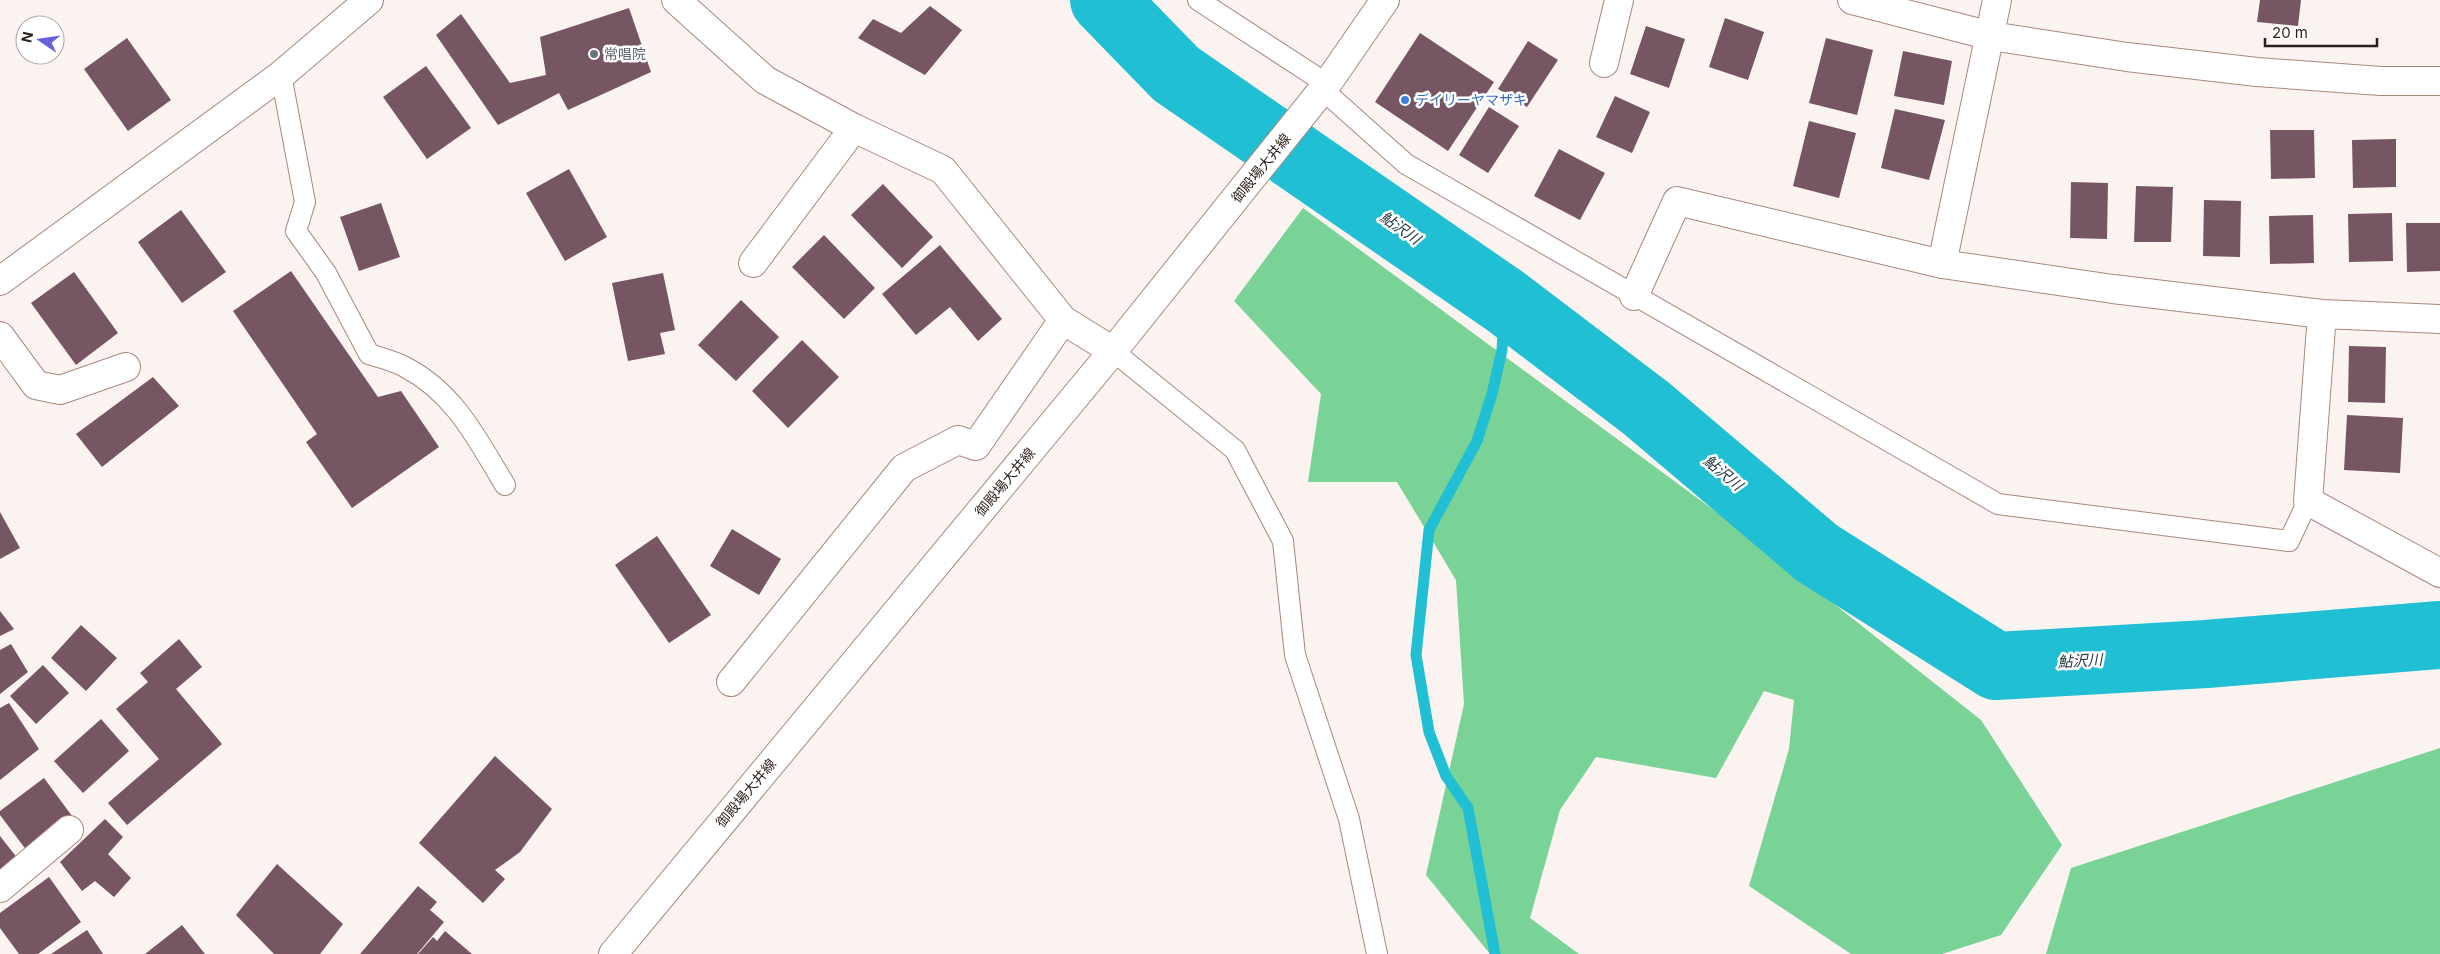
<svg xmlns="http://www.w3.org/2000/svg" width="2440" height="954" viewBox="0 0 2440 954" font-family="Inter,'Noto Sans JP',sans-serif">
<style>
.forest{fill:#79d296}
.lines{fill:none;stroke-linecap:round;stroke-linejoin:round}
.stream{stroke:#20bfd3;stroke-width:11}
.river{stroke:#20bfd3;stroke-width:68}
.building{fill:#765662}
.lane-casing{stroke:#aa877a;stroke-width:22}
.street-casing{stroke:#aa877a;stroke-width:30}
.secondary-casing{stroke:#aa877a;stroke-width:30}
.primary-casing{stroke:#aa877a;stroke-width:30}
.lane{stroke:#fff;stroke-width:20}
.street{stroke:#fff;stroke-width:28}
.secondary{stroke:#fff;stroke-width:28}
.primary{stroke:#fff;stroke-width:28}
.worship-dot{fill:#6b7280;stroke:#fff;stroke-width:2}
.shop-dot{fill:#3f7fe0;stroke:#fff;stroke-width:2}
.labels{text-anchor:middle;stroke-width:5;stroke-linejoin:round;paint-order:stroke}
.worship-label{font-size:14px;fill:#5b616d;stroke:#fff;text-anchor:start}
.shop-label{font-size:14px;fill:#366cbe;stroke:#fff;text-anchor:start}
.street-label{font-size:14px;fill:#2c1f1a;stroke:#fff}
.water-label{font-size:15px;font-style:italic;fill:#243c40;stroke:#fff}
</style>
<rect width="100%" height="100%" fill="#faf3f0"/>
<path class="forest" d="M1303,208L1734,525L1981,720L2062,845L2001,935L1942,954H1851L1749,886L1789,749L1794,700L1764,691L1716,778L1596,757L1560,810L1530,918L1579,954H1490L1426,875L1464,704L1456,580L1397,482H1308L1321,394L1234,301Z
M2440,748V954H2046L2071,868Z"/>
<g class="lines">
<path class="stream" d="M1495,954L1468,808L1446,776L1429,732L1416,655L1429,530L1477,441L1492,394L1502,350L1505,301"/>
<path class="river" d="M1104,0L1176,74L1505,301L1646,408L1817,553L1996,666L2206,654L2440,635"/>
</g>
<path class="building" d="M2260,0H2301L2298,26L2257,22Z
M930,6L962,30L925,75L858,38L873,19L901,33Z
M629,8L651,72L568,110L559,93L498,125L436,35L461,14L510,83L546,75L540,37Z
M1725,18L1764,32L1748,80L1709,67Z
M1646,26L1685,39L1669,88L1630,74Z
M1420,33L1494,82L1448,151L1375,102Z
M127,38L171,100L128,131L84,69Z
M1826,38L1873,50L1857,115L1809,103Z
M1528,41L1558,60L1527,107L1498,89Z
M1903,51L1952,61L1944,105L1894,96Z
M426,66L471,128L427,159L383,97Z
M1615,96L1650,112L1632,153L1596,137Z
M1489,107L1519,126L1488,173L1459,155Z
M1895,109L1945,120L1929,180L1881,168Z
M1809,121L1856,133L1839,198L1793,186Z
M2270,130H2314L2315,178L2271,179Z
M2396,139V187L2353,188L2352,140Z
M1559,149L1605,173L1580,220L1534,196Z
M569,169L607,237L565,261L526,193Z
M2071,182L2108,183L2107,239L2070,238Z
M883,184L933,237L902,268L851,215Z
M2136,186L2173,187L2171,242H2134Z
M2204,200L2241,201L2240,257L2203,256Z
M381,203L400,257L359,271L340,217Z
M181,210L226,272L182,303L138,242Z
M2392,213L2393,261L2349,262L2348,214Z
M2313,215L2314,263L2270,264L2269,216Z
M2406,223H2440V271L2407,272Z
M824,235L875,288L844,319L792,267Z
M940,245L1002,319L978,341L950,307L916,335L882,294Z
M291,271L378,397L401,391L439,447L352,508L306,442L317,434L233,311Z
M74,272L118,333L76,365L31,303Z
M663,273L675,330L660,333L665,354L628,361L612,283Z
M741,300L779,337L736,381L698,345Z
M802,340L839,377L788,428L752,391Z
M2349,346L2386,347L2385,403L2348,402Z
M153,377L179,406L102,467L76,434Z
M2347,415L2403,418L2400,473L2344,470Z
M0,512L20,548L0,559Z
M732,529L781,559L759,595L710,566Z
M657,536L711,615L669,643L615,565Z
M0,611L14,629L0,636Z
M81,625L117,658L86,691L51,658Z
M179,639L202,667L176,689L222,744L127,825L108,803L159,759L116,709L148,682L140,673Z
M11,644L28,672L0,694V650Z
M43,665L69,693L36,724L10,696Z
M9,703L39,749L0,780V708Z
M101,719L129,751L83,793L54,761Z
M495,756L552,809L520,852L495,870L505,879L483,903L419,843Z
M44,778L72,816L27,851L0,815V811Z
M105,819L123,837L108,854L131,878L114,897L95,881L82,891L60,862Z
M0,836L18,859L0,873Z
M277,864L343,924L320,954H274L236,915Z
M49,877L81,922L38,954H19L0,928V913Z
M418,886L437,902L430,910L444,922L417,954H360Z
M182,925L205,954H145Z
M87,930L103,954H51Z
M445,931L472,954H418L433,937L437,941Z"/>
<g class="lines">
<defs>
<path id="lane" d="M1198,0L1327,84
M281,75L305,202L296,231L326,273L369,354C381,358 394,361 405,367C455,393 477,439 505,485
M1323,90L1406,164L1998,504L2289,541L2308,501
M1113,351L1235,450L1283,541L1295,655L1349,819L1377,954"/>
<path id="street" d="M676,0L765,80L854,128
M1604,63L1619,0
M753,263L854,128L943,170L1063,320L1113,351
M1942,264L1997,0
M0,281L281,75L369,0
M1634,296L1677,201L1942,264L2113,289L2322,314L2440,319
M2322,314L2308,501L2440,573
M0,336L36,385L60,390L126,367
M731,682L904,468L958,440L976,446L1063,320
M0,888L69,830"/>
<path id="secondary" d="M1852,0L1991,36L2127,57L2257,72L2381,81H2440"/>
<path id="primary" d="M613,954L1113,351L1327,84L1385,0"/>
</defs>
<use href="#lane" class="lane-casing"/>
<use href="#street" class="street-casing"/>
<use href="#secondary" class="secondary-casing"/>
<use href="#primary" class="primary-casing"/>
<use href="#lane" class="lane"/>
<use href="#street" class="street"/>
<use href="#secondary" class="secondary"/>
<use href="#primary" class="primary"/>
</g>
<circle class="worship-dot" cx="594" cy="54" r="5"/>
<circle class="shop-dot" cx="1405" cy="100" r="5"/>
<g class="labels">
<g class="worship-label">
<text x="604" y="59">常唱院</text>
</g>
<g class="shop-label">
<text x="1415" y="105">デイリーヤマザキ</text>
</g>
<g class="street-label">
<text transform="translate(1261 168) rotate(-51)" y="5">御殿場大井線</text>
<text transform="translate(1005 482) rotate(-50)" y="5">御殿場大井線</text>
<text transform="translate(746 793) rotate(-50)" y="5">御殿場大井線</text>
</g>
<g class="water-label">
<text transform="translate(1400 228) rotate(35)" y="5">鮎沢川</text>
<text transform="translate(1723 473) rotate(40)" y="5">鮎沢川</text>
<text transform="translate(2080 661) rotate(-3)" y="5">鮎沢川</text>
</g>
</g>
<g transform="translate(40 40) rotate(283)"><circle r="24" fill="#ffffff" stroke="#aba5a3"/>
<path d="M0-4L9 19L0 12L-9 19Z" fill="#6762db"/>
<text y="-8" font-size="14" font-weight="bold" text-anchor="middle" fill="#2c1f1a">N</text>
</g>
<path d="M2265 38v8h112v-8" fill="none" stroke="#2c1f1a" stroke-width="2.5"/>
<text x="2272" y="38" font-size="15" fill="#2c1f1a" stroke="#ffffff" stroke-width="4" paint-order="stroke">20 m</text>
</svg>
